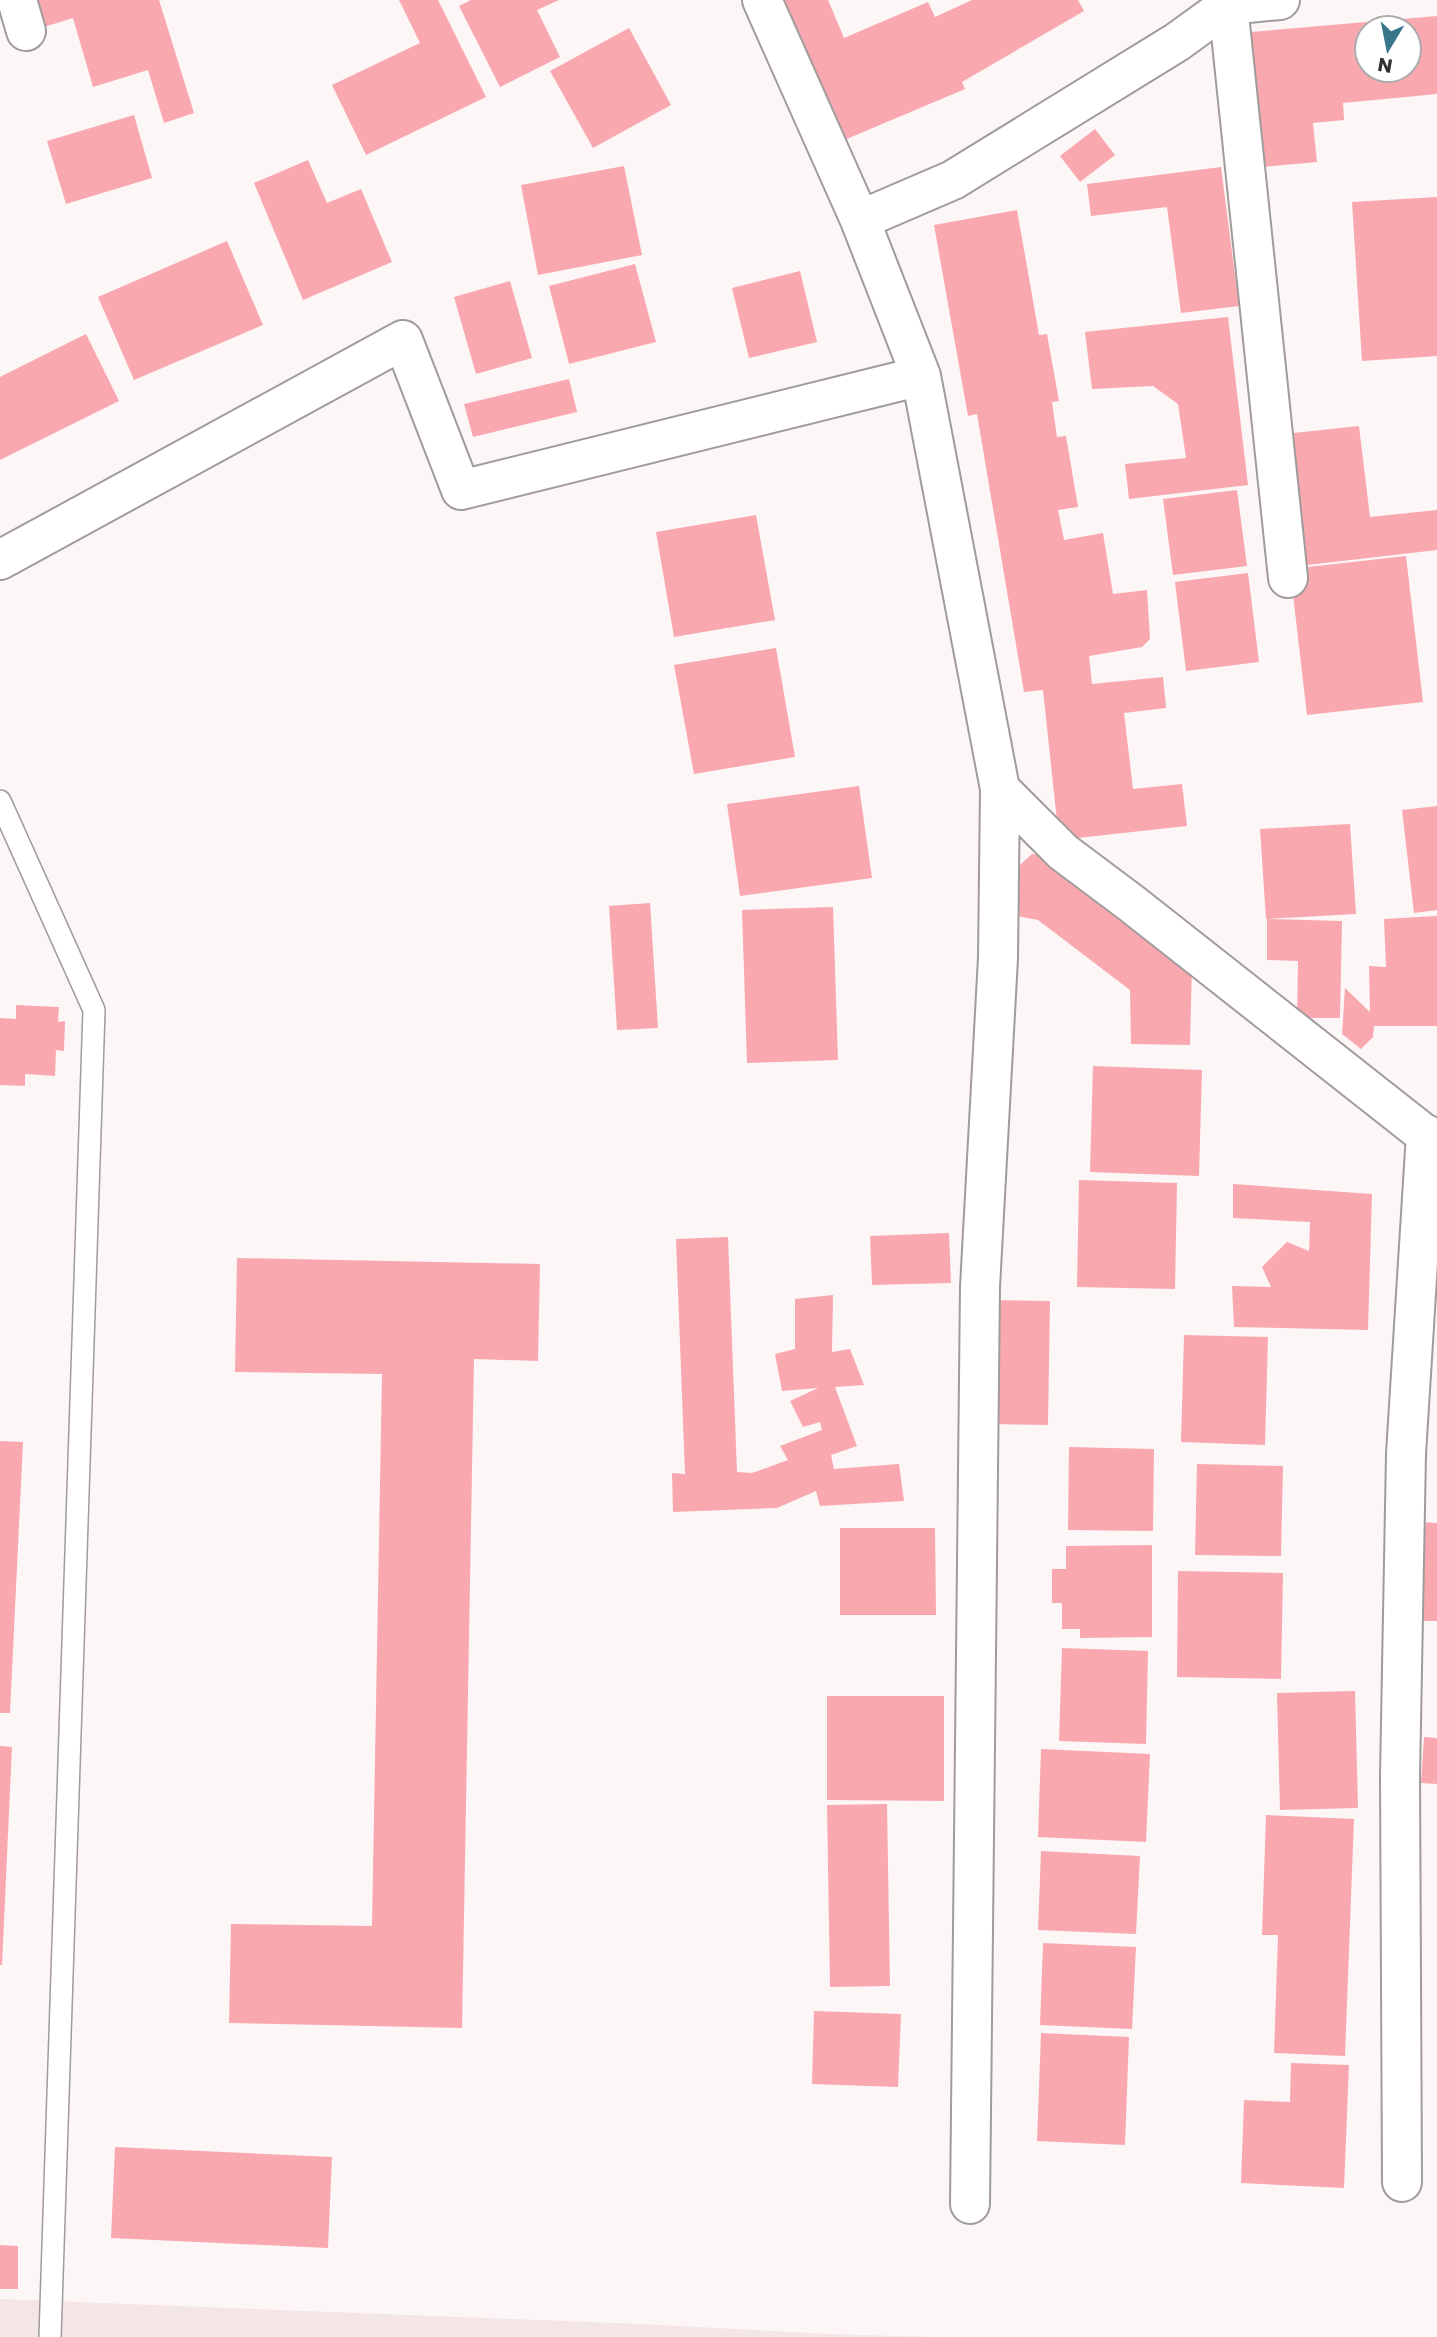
<svg xmlns="http://www.w3.org/2000/svg" width="1437" height="2337" viewBox="0 0 1437 2337" font-family="Poppins,sans-serif">
<style>
.built{fill:#f4e5e6}
.building{fill:#f9a8b0;fill-rule:evenodd}
.lines{fill:none;stroke-linecap:round;stroke-linejoin:round}
.lane-casing{stroke:#a19b9b;stroke-width:24}
.street-casing{stroke:#a19b9b;stroke-width:42}
.lane{stroke:#fff;stroke-width:21}
.street{stroke:#fff;stroke-width:38}
</style>
<rect width="100%" height="100%" fill="#fdf6f7"/>
<path class="built" d="M0,2299L640,2324L828,2334L932,2337H0Z"/>
<path class="building" d="M36,0H159L194,113L164,123L148,70L93,87L73,18L44,27Z
M399,0H438L486,97L366,155L332,85L420,43Z
M471,0H559L537,10L560,57L500,87L459,6Z
M782,0H828L844,38L928,2L935,17L972,0H1078L1084,11L962,82L965,89L842,141Z
M1437,16V94L1343,103L1344,120L1313,123L1317,162L1251,168L1239,33ZM1367,28H1409V70H1367Z
M629,28L671,105L593,148L550,71Z
M134,115L152,178L66,204L47,141Z
M1095,129L1115,155L1080,182L1060,156Z
M308,160L327,203L361,189L392,262L303,300L254,183Z
M624,166L642,255L538,275L521,185Z
M1221,167L1239,306L1181,313L1167,207L1091,216L1087,184Z
M1437,197V356L1362,361L1352,202Z
M1017,210L1039,335L1047,334L1059,401L1052,402L1057,437L1066,436L1078,507L1058,510L1064,540L1103,533L1113,594L1147,590L1150,639L1142,647L1089,656L1092,684L1163,677L1166,708L1124,713L1133,789L1182,784L1187,826L1059,840L1043,690L1024,692L977,414L968,416L934,225Z
M227,241L263,325L134,380L98,297Z
M635,264L656,342L569,364L549,286Z
M800,271L817,342L749,358L732,288Z
M510,281L532,358L476,374L454,297Z
M1228,317L1248,485L1129,499L1125,464L1186,458L1178,404L1153,386L1092,389L1085,332Z
M86,334L119,401L0,460V377Z
M569,379L577,412L473,437L464,404Z
M1359,426L1370,517L1437,510V550L1299,566L1284,434Z
M1237,490L1247,566L1173,575L1163,499Z
M756,515L775,620L674,637L656,532Z
M1406,556L1423,702L1307,715L1290,569Z
M1248,573L1259,662L1186,671L1175,582Z
M776,648L795,757L694,774L674,665Z
M859,786L872,878L740,896L727,804Z
M1437,806V910L1414,913L1402,810Z
M1350,824L1356,914L1266,919L1260,829Z
M1032,854L1057,857L1192,964L1190,1045L1131,1044L1130,990L1038,920L1017,916L1019,866Z
M650,903L658,1028L617,1030L609,906Z
M833,907L838,1060L747,1063L742,910Z
M1437,916V1026H1374L1373,1037L1361,1049L1342,1034L1345,988L1370,1012L1369,966L1386,967L1384,919Z
M1267,919L1342,921L1340,1018H1297L1298,961L1267,960Z
M16,1005L59,1007L58,1022L65,1021L64,1051L56,1050L55,1076L25,1074V1086L0,1085V1018L16,1019Z
M1093,1066L1202,1070L1199,1176L1090,1172Z
M1079,1180L1177,1183L1175,1289L1077,1287Z
M1233,1184L1372,1194L1368,1330L1234,1327L1232,1286L1271,1287L1262,1267L1287,1242L1309,1251L1310,1222L1233,1218Z
M949,1233L951,1283L872,1285L870,1236Z
M728,1237L737,1472L752,1473L788,1460L780,1446L822,1430L820,1422L803,1427L790,1401L818,1388L782,1391L775,1354L795,1349V1299L833,1295L832,1352L850,1349L864,1385L835,1387L857,1446L831,1455L834,1469L899,1464L904,1501L820,1506L816,1491L777,1508L673,1512L672,1473L685,1474L676,1239Z
M237,1258L540,1264L538,1361L474,1359L462,2028L229,2023L231,1924L372,1926L382,1374L235,1372Z
M991,1300L1050,1301L1048,1425L989,1424Z
M1184,1335L1268,1337L1265,1445L1181,1442Z
M0,1441L23,1442L10,1713H0Z
M1069,1447L1154,1449L1153,1531L1068,1530Z
M1197,1464L1283,1466L1281,1556L1195,1555Z
M1422,1522L1437,1523V1621H1418Z
M840,1528H935L936,1615H840Z
M1152,1545V1637L1080,1638V1629H1062V1603H1052V1569H1066V1546Z
M1178,1571L1283,1573L1281,1679L1177,1677Z
M1062,1648L1148,1651L1146,1744L1059,1741Z
M1355,1691L1358,1808L1280,1810L1277,1693Z
M827,1696H944V1801L827,1800Z
M1424,1737L1437,1738V1784L1421,1783Z
M0,1746L12,1747L2,1965H0Z
M1041,1749L1150,1754L1146,1842L1038,1837Z
M887,1804L890,1986L830,1987L827,1805Z
M1266,1815L1354,1819L1345,2056L1274,2053L1278,1935H1262Z
M1041,1851L1140,1856L1136,1934L1038,1930Z
M1043,1943L1136,1947L1132,2029L1040,2025Z
M814,2011L901,2014L898,2087L812,2084Z
M1041,2033L1129,2037L1125,2145L1037,2141Z
M1291,2063L1349,2065L1344,2188L1241,2183L1244,2100L1290,2102Z
M115,2147L332,2157L328,2248L111,2238Z
M0,2245L18,2246V2289H0Z"/>
<g class="lines">
<defs>
<path id="lane" d="M0,801L94,1010L50,2337"/>
<path id="street" d="M17,0L26,31
M762,0L860,220L921,376L1000,789L1063,852L1131,903L1437,1144
M1228,5L1288,578
M860,220L953,180L1177,42L1228,5L1280,0
M0,560L403,340L461,490L921,376
M1402,2182L1400,1776L1406,1454L1426,1134
M970,2204L980,1287L998,958L1000,789"/>
</defs>
<use href="#lane" class="lane-casing"/>
<use href="#street" class="street-casing"/>
<use href="#lane" class="lane"/>
<use href="#street" class="street"/>
</g>
<g transform="translate(1388 49) rotate(190)"><circle r="33" fill="#ffffff" stroke="#adacac" stroke-width="2"/>
<path d="M0-5L12 26L0 18L-12 26Z" fill="#38768c"/>
<text y="-10" font-size="19" font-weight="bold" text-anchor="middle" fill="#323030">N</text>
</g>
</svg>
